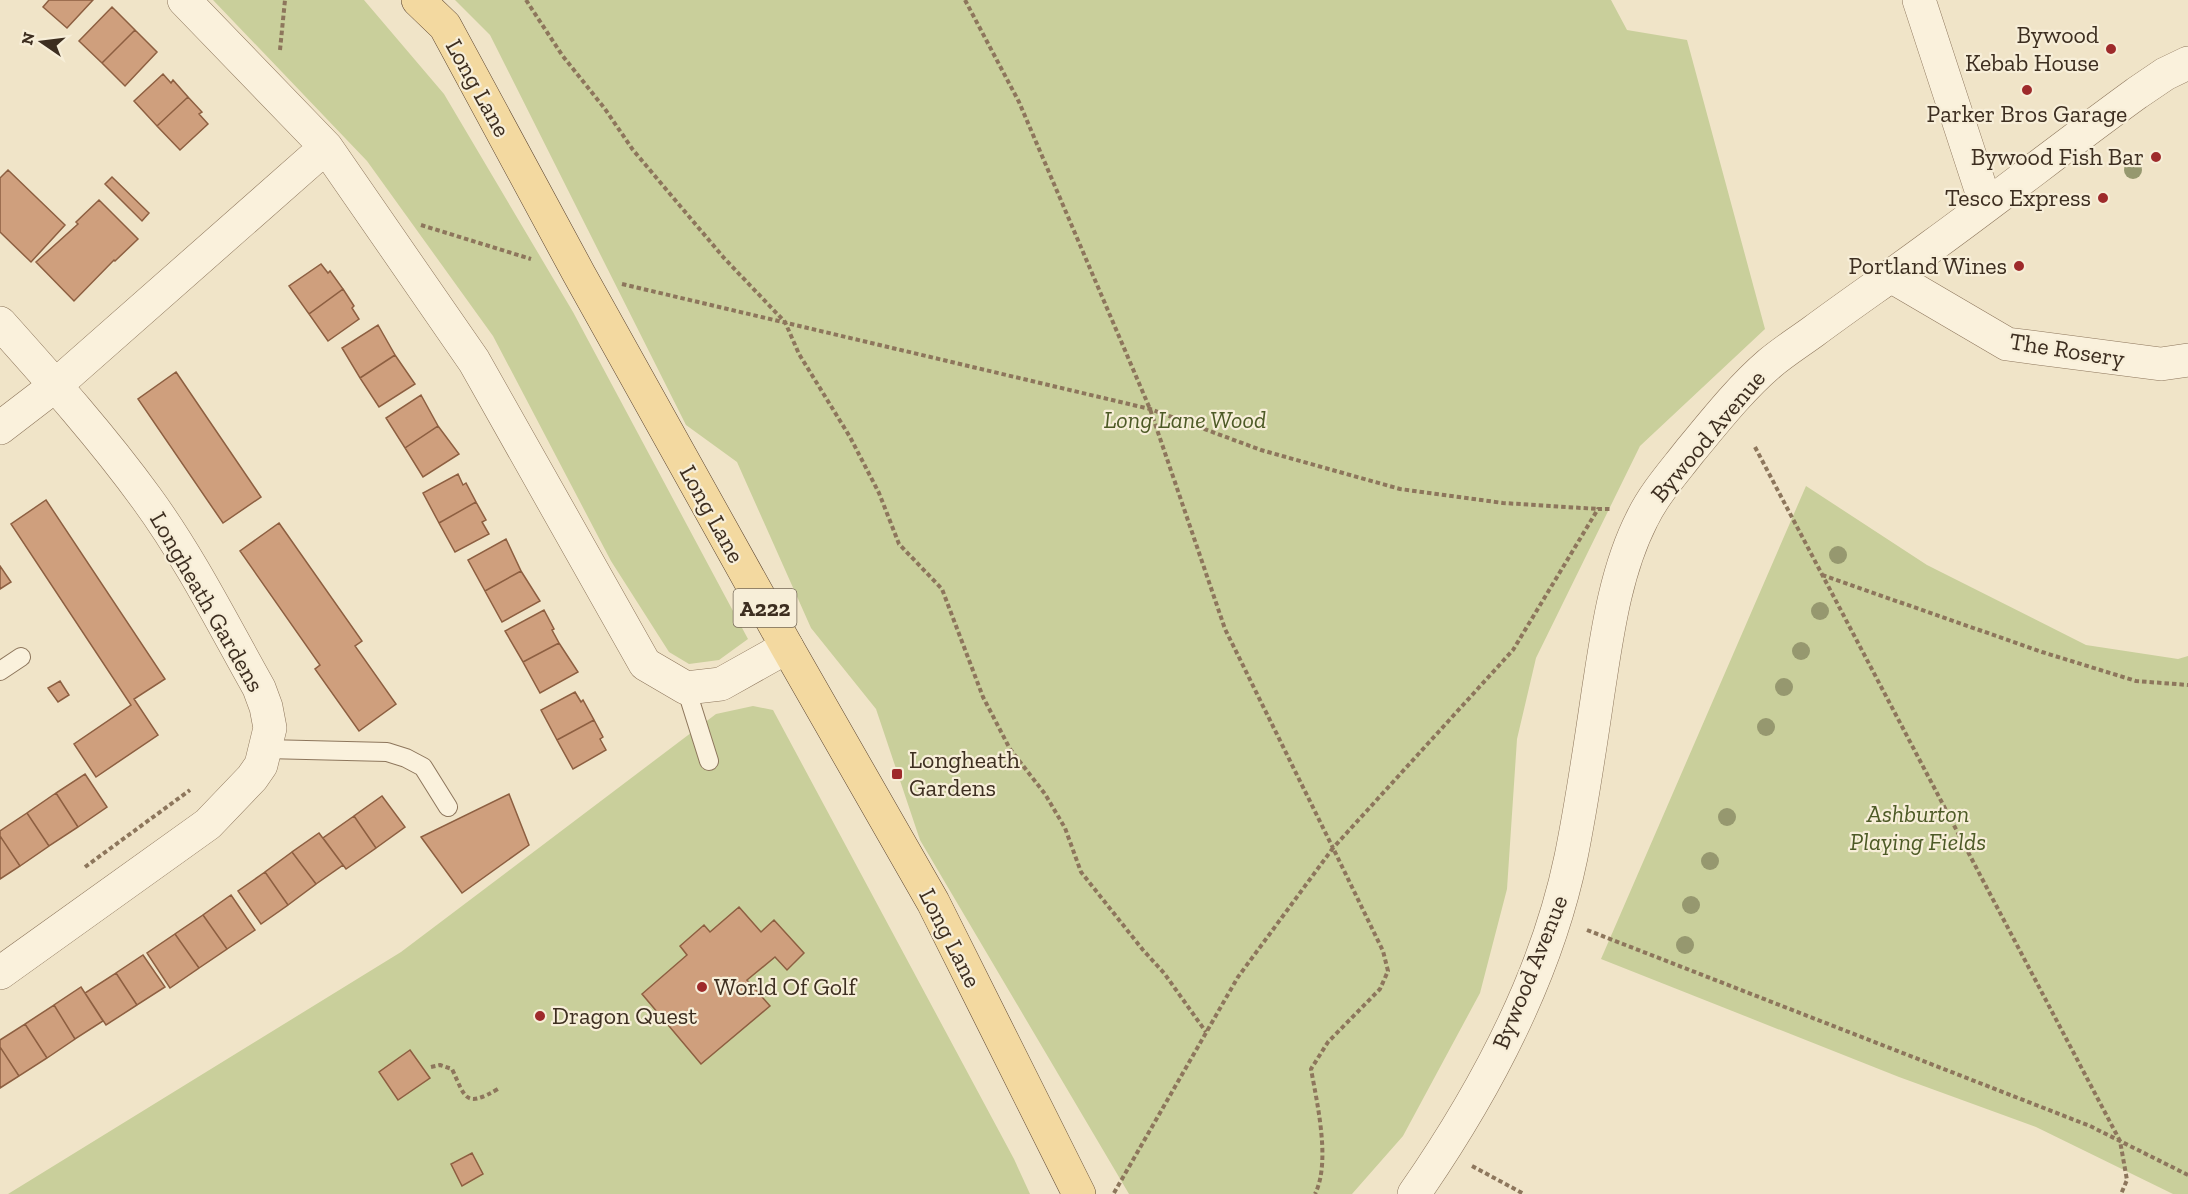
<svg xmlns="http://www.w3.org/2000/svg" width="2188" height="1194" viewBox="0 0 2188 1194" font-family="'Zilla Slab',serif">
<style>
.green{fill:#c9cf9b}
.building{fill:#cf9f7d;stroke:#8d5f41;stroke-width:1.5}
.lines{fill:none;stroke-linecap:round;stroke-linejoin:round}
.service-casing{stroke:#8d765c;stroke-width:20}
.minor-casing{stroke:#8d765c;stroke-width:34}
.primary-casing{stroke:#5b4430;stroke-width:34}
.path{stroke:#8d765c;stroke-width:4;stroke-dasharray:4.5 3;stroke-linecap:butt}
.service{stroke:#faf1dc;stroke-width:18}
.minor{stroke:#faf1dc;stroke-width:33}
.primary{stroke:#f3d9a0;stroke-width:33}
.tree{fill:#96986f}
.poi-dot{fill:#9e2a2b;stroke:#f7eed8;stroke-width:2}
.labels{text-anchor:middle;stroke-width:4.5;stroke-linejoin:round;paint-order:stroke}
.shield{fill:#f7eed8;stroke:#756857;stroke-width:1.5}
.shield-label{font-size:22px;font-weight:bold;fill:#3d2e20}
.poi-label{font-size:24px;fill:#3d2e20;stroke:#f7eed8;text-anchor:end}
.street-label{font-size:24px;fill:#3d2e20;stroke:#f7eed8}
.park-label{font-size:24px;font-style:italic;fill:#4d5a26;stroke:#f7eed8}
</style>
<rect width="100%" height="100%" fill="#f0e4c8"/>
<path class="green" d="M213,0H364L444,94L573,312L748,639L719,660L689,664L669,652L611,561L493,336L367,161Z
M455,0H1611L1627,30L1687,40L1765,329L1640,446L1536,658L1517,739L1507,889L1480,993L1403,1136L1352,1194H1129L920,840L876,709L811,628L737,462L686,425L490,35Z
M1806,486L1927,565L2086,645L2178,659L2188,656V1194H2173L2036,1127L1899,1077L1601,959Z
M753,706L773,710L1014,1159L1030,1194H8L401,952L716,714Z"/>
<path class="building" d="M49,0H93L67,28L43,7Z
M112,7L135,30L102,63L79,41Z
M135,30L157,52L125,86L102,63Z
M163,74L171,83L173,80L188,97L157,126L134,101Z
M188,97L202,112L199,114L208,124L180,150L157,126Z
M8,170L65,225L31,262L0,232V178Z
M112,177L149,213L142,221L105,184Z
M99,200L138,239L115,261L114,260L74,301L36,262L78,224L76,222Z
M321,264L328,273L330,271L343,289L309,314L289,286Z
M343,289L354,306L352,308L359,319L328,341L309,314Z
M378,325L395,355L360,378L342,348Z
M395,355L415,384L379,407L360,378Z
M176,372L261,497L223,523L138,399Z
M421,395L438,426L405,448L386,418Z
M438,426L459,454L423,477L405,448Z
M458,474L463,485L466,483L476,502L439,523L423,493Z
M46,500L165,679L134,699L158,735L96,777L74,744L131,705L11,524Z
M476,502L486,520L482,522L489,534L455,552L439,523Z
M279,523L362,641L355,646L396,704L359,731L315,669L320,665L240,551Z
M506,539L521,571L485,591L468,560Z
M0,566L11,582L0,589Z
M521,571L540,601L502,622L485,591Z
M544,610L554,629L552,630L559,643L523,662L505,631Z
M559,643L578,672L540,693L523,662Z
M60,681L69,695L58,702L48,688Z
M575,692L581,702L583,700L594,720L557,740L541,710Z
M594,720L603,737L600,739L606,750L573,769L557,740Z
M85,774L107,807L78,827L56,793Z
M56,793L78,827L49,846L27,813Z
M509,794L529,845L462,893L421,837Z
M382,796L405,827L376,848L354,816Z
M27,813L49,846L20,866L0,836V831Z
M354,816L376,848L346,869L323,838Z
M319,833L343,865L316,884L292,852Z
M0,836L20,866L0,879Z
M292,852L316,884L288,905L265,872Z
M265,872L288,905L261,924L238,891Z
M231,895L255,930L227,949L203,915Z
M739,907L761,932L774,920L804,953L787,970L775,957L747,980L770,1006L701,1064L642,994L687,955L680,946L704,925L710,932Z
M203,915L227,949L199,968L175,934Z
M175,934L199,968L170,988L147,953Z
M143,955L165,987L137,1005L116,973Z
M116,973L137,1005L106,1025L85,993Z
M81,987L103,1021L75,1039L54,1005Z
M54,1005L75,1039L47,1058L25,1024Z
M25,1024L47,1058L19,1076L0,1047V1040Z
M0,1047L19,1076L0,1088Z
M410,1050L430,1078L398,1100L379,1072Z
M472,1153L483,1174L462,1186L451,1164Z"/>
<g class="lines">
<defs>
<path id="service" d="M0,671L21,657
M686,688L709,761
M266,749L387,752L406,758L423,767L448,807"/>
<path id="minor" d="M184,0L326,147L474,361L645,664L686,688L721,684L787,647
M1919,0L1986,205
M1891,276L2007,344L2161,364L2188,360
M0,323C51,380 102,437 147,499C190,558 223,624 259,688L266,707L270,728L261,765L252,778L208,824L0,973
M0,428L56,385L326,147
M1414,1194C1484,1093 1546,978 1571,857C1582,803 1590,748 1598,693C1607,635 1615,572 1642,519C1654,494 1673,473 1690,451C1715,421 1740,389 1769,364C1783,352 1799,342 1814,331C1853,302 1893,275 1932,246C2001,196 2068,143 2137,93L2165,74L2188,63"/>
<path id="primary" d="M418,0L445,26L579,274L787,647L933,902L1079,1194"/>
</defs>
<use href="#service" class="service-casing"/>
<use href="#minor" class="minor-casing"/>
<use href="#primary" class="primary-casing"/>
<path class="path" d="M526,0L562,55L605,109L633,150L724,258L785,322L799,354L850,437L879,493L899,544L942,589L983,697L1010,749L1045,794L1065,828L1081,872L1143,950L1164,973L1206,1032
M965,0L1019,102L1150,409L1225,629L1333,848L1513,650L1598,509H1610
M280,50L285,0
M421,225L531,259
M622,284L1150,409L1261,450L1400,489L1503,503L1598,509
M1755,447L2120,1141L2127,1180L2121,1194
M1822,575L2042,652L2136,681L2188,685
M85,867L190,790
M1587,930L2090,1126L2188,1175
M431,1067L440,1065L452,1069C466,1099 465,1108 498,1089
M1472,1166L1524,1194
M1114,1193L1238,977L1333,848L1383,951L1388,971L1380,989L1328,1042L1311,1069C1317,1103 1331,1162 1315,1194"/>
<use href="#service" class="service"/>
<use href="#minor" class="minor"/>
<use href="#primary" class="primary"/>
</g>
<g class="tree">
<circle cx="2133" cy="170" r="9"/>
<circle cx="1838" cy="555" r="9"/>
<circle cx="1820" cy="611" r="9"/>
<circle cx="1801" cy="651" r="9"/>
<circle cx="1784" cy="687" r="9"/>
<circle cx="1766" cy="727" r="9"/>
<circle cx="1727" cy="817" r="9"/>
<circle cx="1710" cy="861" r="9"/>
<circle cx="1691" cy="905" r="9"/>
<circle cx="1685" cy="945" r="9"/>
</g>
<g class="poi-dot">
<circle cx="2111" cy="49" r="6"/>
<circle cx="2027" cy="90" r="6"/>
<circle cx="2156" cy="157" r="6"/>
<circle cx="2103" cy="198" r="6"/>
<circle cx="2019" cy="266" r="6"/>
<rect x="891" y="768" width="12" height="12" rx="3"/>
<circle cx="702" cy="987" r="6"/>
<circle cx="540" cy="1016" r="6"/>
</g>
<g class="labels">
<rect class="shield" x="733.5" y="589" width="63" height="38" rx="4.5"/>
<g class="shield-label">
<text x="765" y="616">A222</text>
</g>
<g class="poi-label">
<text x="2099" y="43">Bywood<tspan x="2099" dy="28">Kebab House</tspan></text>
<text x="2027" y="122" text-anchor="middle">Parker Bros Garage</text>
<text x="2144" y="165">Bywood Fish Bar</text>
<text x="2091" y="206">Tesco Express</text>
<text x="2007" y="274">Portland Wines</text>
<text x="909" y="768" text-anchor="start">Longheath<tspan x="909" dy="28">Gardens</tspan></text>
<text x="714" y="995" text-anchor="start">World Of Golf</text>
<text x="552" y="1024" text-anchor="start">Dragon Quest</text>
</g>
<g class="street-label">
<text transform="translate(478 88) rotate(61)" y="8">Long Lane</text>
<text transform="translate(2067 350) rotate(9)" y="8">The Rosery</text>
<text transform="translate(1708 436) rotate(-50)" y="8">Bywood Avenue</text>
<text transform="translate(712 514) rotate(61)" y="8">Long Lane</text>
<text transform="translate(207 602) rotate(60)" y="8">Longheath Gardens</text>
<text transform="translate(950 938) rotate(63)" y="8">Long Lane</text>
<text transform="translate(1530 972) rotate(-68)" y="8">Bywood Avenue</text>
</g>
<g class="park-label">
<text x="1185" y="428">Long Lane Wood</text>
<text x="1918" y="822">Ashburton<tspan x="1918" dy="28">Playing Fields</tspan></text>
</g>
</g>
<g transform="translate(42 42) rotate(284)" stroke="#f7eed8" stroke-width="4.5" paint-order="stroke">
<path d="M0-4.5L10 22L0 15L-10 22Z" fill="#3d2e20"/>
<text y="-9" font-size="16" font-weight="bold" text-anchor="middle" fill="#3d2e20">N</text>
</g>
</svg>
